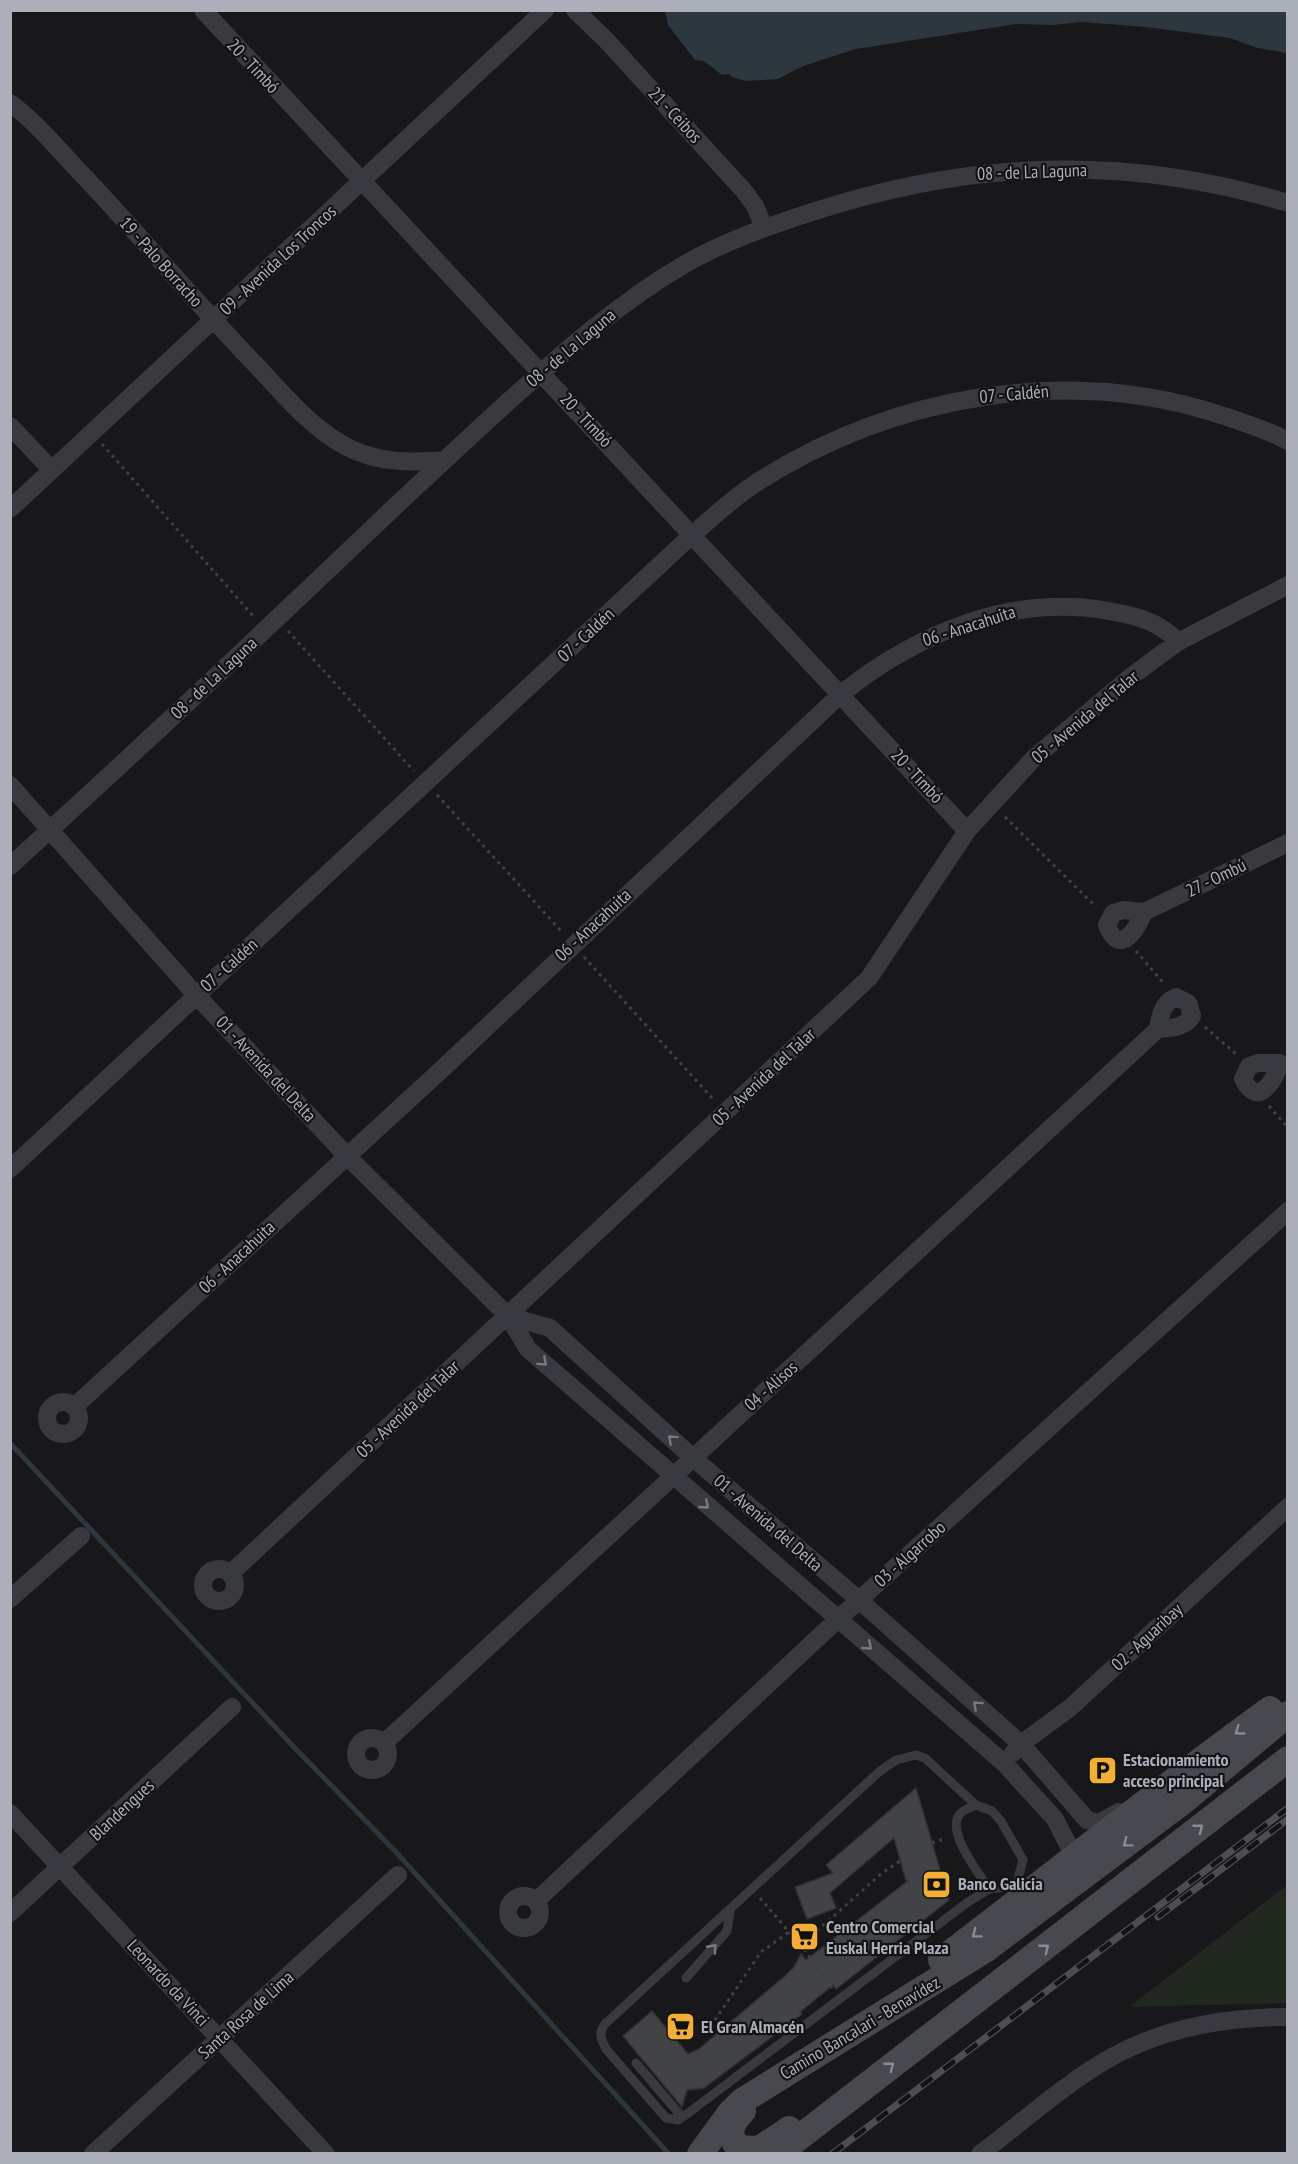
<svg xmlns="http://www.w3.org/2000/svg" width="1298" height="2164" viewBox="0 0 1298 2164" font-family="'PT Sans Narrow',sans-serif">
<style>
.green{fill:#202820}
.water{fill:#2d373e}
.lines{fill:none;stroke-linecap:round;stroke-linejoin:round}
.stream{stroke:#2d373e;stroke-width:5}
.building{fill:#424347;stroke:#323236;stroke-width:1.5}
.path{stroke:#3f4146;stroke-width:3;stroke-dasharray:3 4.5;stroke-linecap:butt}
.lane{stroke:#393a3f;stroke-width:9}
.street{stroke:#393a3f;stroke-width:18}
.secondary{stroke:#47494f;stroke-width:26}
.rail-casing{stroke:#4c4e54;stroke-width:7}
.rail{stroke:#131315;stroke-width:4.5;stroke-dasharray:14;stroke-linecap:butt}
.oneway{stroke:#777a83}
.oneway2{stroke:#878b95}
.labels{text-anchor:middle;stroke-width:4.5;stroke-linejoin:round;paint-order:stroke}
.street-label{font-size:18px;fill:#aaafba;stroke:#131315}
.poi-label{font-size:18px;font-weight:bold;fill:#aaafba;stroke:#131315;text-anchor:start}
</style>
<rect width="100%" height="100%" fill="#18181a"/>
<path class="green" d="M1287,1885V2003L1129,2007Z"/>
<path class="water" d="M665,11H1287V53L1258,48L1230,38L1146,27L1082,22L1053,25L1016,24L856,49L803,66L778,79L747,81L731,77L729,74L722,75L704,61L695,60L668,25Z"/>
<g class="lines">
<path class="stream" d="M10,1443L290,1743L395,1851L669,2154"/>
</g>
<path class="building" d="M916,1788L949,1900L836,1989L833,1985L800,2012L802,2014L704,2088L687,2090L682,2107L623,2036L652,2011L688,2054L699,2049L785,1976L794,1967L801,1954L806,1960L909,1880L906,1881L894,1838L830,1893L836,1908L807,1919L795,1887L833,1873L826,1865Z"/>
<g class="lines">
<path class="path" d="M102,444L254,617
M288,631L414,771
M437,795L562,932
M1005,817L1096,907
M1136,951L1165,985
M584,957L713,1099
M1205,1027L1236,1054
M1269,1106L1288,1128
M932,1843L946,1838
M760,1898L803,1948L833,1989
M803,1948L807,1940L882,1873L900,1861
M715,2020L761,1952L789,1932"/>
<path class="lane" d="M916,1755L925,1758L976,1805L992,1811L1001,1821L1023,1860L1016,1886L989,1889L968,1902L687,2114L678,2120L666,2118L606,2049C601,2039 598,2033 605,2024L880,1771L896,1760Z
M976,1805C971,1807 963,1810 960,1814C945,1831 979,1873 989,1889
M686,1978L727,1931L730,1911
M636,2063L682,2117"/>
<path class="street" d="M203,10L967,831
M575,10L606,40L744,191L755,206L764,227
M10,103C36,122 57,148 78,170C139,234 195,302 256,365C283,394 311,428 347,447C378,463 411,463 445,460
M10,426L52,470
M10,509L545,10
M10,785L196,995L347,1156L508,1316L528,1349L1005,1764L1055,1819L1075,1858
M10,866C130,758 247,647 364,536C412,490 461,445 510,400C565,351 620,302 685,264C725,241 769,226 812,212C973,160 1125,154 1288,203
M1123,910L1144,912C1137,929 1119,958 1107,925L1113,913Z
M1144,912L1288,843
M1176,997L1188,1003L1192,1016C1185,1028 1171,1028 1158,1029C1160,1016 1162,1003 1176,997Z
M1258,1063H1280C1274,1081 1258,1109 1243,1079L1249,1066Z
M10,1169L693,534C713,517 733,498 756,483C893,395 1068,364 1224,416C1245,423 1268,430 1288,441
M508,1316L550,1328L692,1457L859,1600L1021,1744L1087,1820L1099,1823L1119,1812
M47 1418a16 16 0 1 1 32 0a16 16 0 1 1-32 0Z
M74,1407L440,1071L841,694C916,634 1011,593 1109,611C1137,616 1159,621 1178,642
M203 1585a16 16 0 1 1 32 0a16 16 0 1 1-32 0Z
M230,1574L869,978L967,831L1034,758L1133,675L1178,642L1288,585
M10,1599L81,1536
M356 1754a16 16 0 1 1 32 0a16 16 0 1 1-32 0Z
M384,1743L1158,1029
M1013,1753L1021,1744L1071,1707L1288,1507
M10,1813L326,2154
M508 1912a16 16 0 1 1 32 0a16 16 0 1 1-32 0Z
M536,1901L837,1620L1288,1211
M10,1913L232,1707
M93,2154L398,1875
M980,2154C1023,2122 1064,2084 1110,2058C1163,2028 1227,2017 1288,2017"/>
<path class="secondary" d="M941,1960C1051,1876 1158,1790 1270,1709
M743,2111C731,2124 726,2135 739,2148L759,2149L789,2129
M700,2154L730,2113L742,2101L985,1950L1185,1800L1288,1714
M778,2154L1288,1759"/>
<defs>
<path id="rail" d="M1158,1917L1288,1819
M832,2154L1288,1808"/>
</defs>
<use href="#rail" class="rail-casing"/>
<use href="#rail" class="rail"/>
</g>
<defs><path id="oneway-chevron" d="M-2-3.5L2.5 0L-2 3.5" fill="none" stroke-width="1.6" stroke-linecap="round" stroke-linejoin="round" transform="scale(1.5)"/></defs>
<g class="oneway">
<use href="#oneway-chevron" transform="translate(543 1362) rotate(42)"/>
<use href="#oneway-chevron" transform="translate(672 1439) rotate(-138)"/>
<use href="#oneway-chevron" transform="translate(705 1505) rotate(41)"/>
<use href="#oneway-chevron" transform="translate(868 1646) rotate(41)"/>
<use href="#oneway-chevron" transform="translate(977 1705) rotate(-138)"/>
<use href="#oneway-chevron" transform="translate(713 1948) rotate(-48)"/>
</g>
<g class="oneway2">
<use href="#oneway-chevron" transform="translate(1239 1731) rotate(144)"/>
<use href="#oneway-chevron" transform="translate(1199 1828) rotate(-38)"/>
<use href="#oneway-chevron" transform="translate(1127 1843) rotate(143)"/>
<use href="#oneway-chevron" transform="translate(976 1934) rotate(143)"/>
<use href="#oneway-chevron" transform="translate(1045 1948) rotate(-38)"/>
<use href="#oneway-chevron" transform="translate(890 2066) rotate(-38)"/>
</g>
<defs>
<symbol id="parking-square" viewBox="-11 -11 22 22"><rect x="-9" y="-9" width="18" height="18" rx="4" fill="#f2ae37" stroke="#131315"/><path d="M-3.5-5.5H1a3.5 3.5 0 0 1 0 7H-1V5.5H-3.5ZM-1-3.4V-.6H.8a1.4 1.4 0 0 0 0-2.8Z" fill="#111"/></symbol>
<symbol id="bank-square" viewBox="-11 -11 22 22"><rect x="-9" y="-9" width="18" height="18" rx="4" fill="#f2ae37" stroke="#131315"/><path d="M-6-4H6V4H-6ZM0-2.3a2.3 2.3 0 1 0 0 4.6a2.3 2.3 0 1 0 0-4.6Z" fill="#111"/></symbol>
<symbol id="supermarket-square" viewBox="-11 -11 22 22"><rect x="-9" y="-9" width="18" height="18" rx="4" fill="#f2ae37" stroke="#131315"/><path d="M-6-5.5h2.5l.6 2H6L4.5 2H-2.5L-4.4-4H-6ZM-1.5 3.2a1.3 1.3 0 1 0 .1 0ZM3 3.2a1.3 1.3 0 1 0 .1 0Z" fill="#111"/></symbol>
</defs>
<g fill-rule="evenodd">
<use href="#parking-square" x="1086" y="1754" width="33" height="33"/>
<use href="#bank-square" x="920" y="1868" width="33" height="33"/>
<use href="#supermarket-square" x="788" y="1920" width="33" height="33"/>
<use href="#supermarket-square" x="664" y="2010" width="33" height="33"/>
</g>
<g class="labels">
<g class="street-label">
<text transform="translate(253 66) rotate(47)" y="6">20 - Timbó</text>
<text transform="translate(675 115) rotate(47)" y="6">21 - Ceibos</text>
<text transform="translate(1032 172) rotate(-2)" y="6">08 - de La Laguna</text>
<text transform="translate(278 260) rotate(-43)" y="6">09 - Avenida Los Troncos</text>
<text transform="translate(161 262) rotate(48)" y="6">19 - Palo Borracho</text>
<text transform="translate(571 348) rotate(-40)" y="6">08 - de La Laguna</text>
<text transform="translate(1014 394) rotate(-5)" y="6">07 - Caldén</text>
<text transform="translate(586 420) rotate(47)" y="6">20 - Timbó</text>
<text transform="translate(969 626) rotate(-18)" y="6">06 - Anacahuita</text>
<text transform="translate(586 635) rotate(-43)" y="6">07 - Caldén</text>
<text transform="translate(214 678) rotate(-43)" y="6">08 - de La Laguna</text>
<text transform="translate(1085 717) rotate(-40)" y="6">05 - Avenida del Talar</text>
<text transform="translate(917 776) rotate(47)" y="6">20 - Timbó</text>
<text transform="translate(1216 878) rotate(-26)" y="6">27 - Ombú</text>
<text transform="translate(593 925) rotate(-43)" y="6">06 - Anacahuita</text>
<text transform="translate(229 965) rotate(-42)" y="6">07 - Caldén</text>
<text transform="translate(266 1069) rotate(47)" y="6">01 - Avenida del Delta</text>
<text transform="translate(764 1077) rotate(-43)" y="6">05 - Avenida del Talar</text>
<text transform="translate(237 1257) rotate(-43)" y="6">06 - Anacahuita</text>
<text transform="translate(771 1386) rotate(-42)" y="6">04 - Alisos</text>
<text transform="translate(408 1409) rotate(-43)" y="6">05 - Avenida del Talar</text>
<text transform="translate(768 1523) rotate(41)" y="6">01 - Avenida del Delta</text>
<text transform="translate(910 1554) rotate(-42)" y="6">03 - Algarrobo</text>
<text transform="translate(1147 1637) rotate(-43)" y="6">02 - Aguaribay</text>
<text transform="translate(122 1810) rotate(-43)" y="6">Blandengues</text>
<text transform="translate(168 1983) rotate(47)" y="6">Leonardo da Vinci</text>
<text transform="translate(246 2015) rotate(-42)" y="6">Santa Rosa de Lima</text>
<text transform="translate(860 2028) rotate(-31)" y="6">Camino Bancalari - Benavídez</text>
</g>
<g class="poi-label">
<text x="1123" y="1766">Estacionamiento<tspan x="1123" dy="21">acceso principal</tspan></text>
<text x="958" y="1890">Banco Galicia</text>
<text x="826" y="1933">Centro Comercial<tspan x="826" dy="21">Euskal Herria Plaza</tspan></text>
<text x="701" y="2033">El Gran Almacén</text>
</g>
</g>
<rect width="1298" height="2164" fill="none" stroke="#aaafba" stroke-width="24"/>
</svg>
